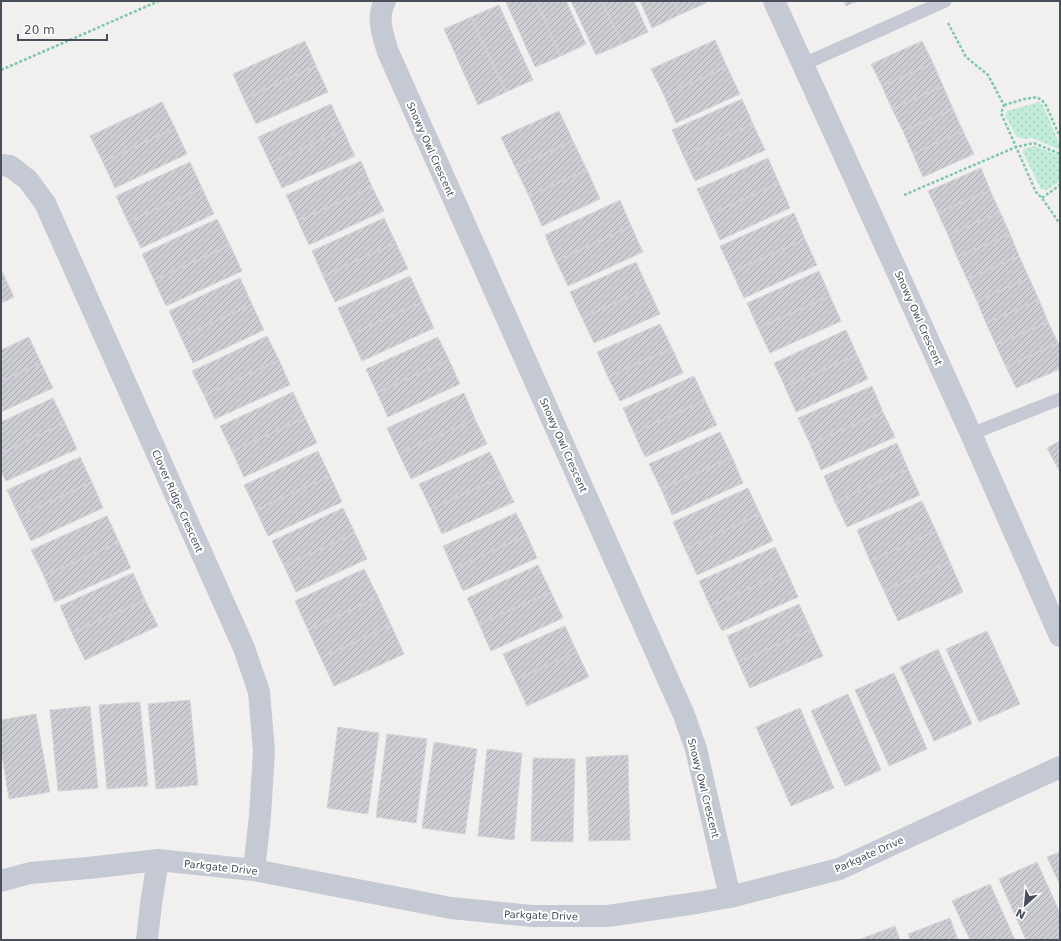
<svg xmlns="http://www.w3.org/2000/svg" width="1061" height="941" viewBox="0 0 1061 941" font-family="'DejaVu Sans',sans-serif">
<style>
.park{fill:url(#park-dots)}
.building{fill:url(#building-hatch);stroke:#d4d4da}
.lines{fill:none;stroke-linecap:round;stroke-linejoin:round}
.path{stroke:#7bc8af;stroke-width:2.5;stroke-dasharray:3 2;stroke-linecap:butt}
.lane{stroke:#c4c9d3;stroke-width:13}
.street{stroke:#c4c9d3;stroke-width:22}
.labels{text-anchor:middle;stroke-width:4;stroke-linejoin:round;paint-order:stroke}
.street-label{font-size:10px;fill:#484f5b;stroke:#fff}
</style>
<defs>
<pattern id="park-dots" width="8" height="8" patternUnits="userSpaceOnUse"><rect width="8" height="8" fill="#c1ecd9"/><path d="M2 2h.1M6 6h.1" fill="none" stroke="#a7ccbc" stroke-width="1.8" stroke-linecap="round"/></pattern>
<pattern id="building-hatch" width="6" height="6" patternUnits="userSpaceOnUse"><rect width="6" height="6" fill="#ccced3"/><path d="M-1 1l2-2M0 6l6-6M5 7l2-2" fill="none" stroke="#a8aaae"/></pattern>
</defs>
<rect width="100%" height="100%" fill="#f2f0ef"/>
<path class="park" d="M1039,102L1043,105L1060,145V147L1058,149L1032,138L1022,139L1016,136L1005,115L1007,111Z
M1035,146L1060,156V178L1059,182L1047,190L1041,189L1023,153V150L1026,148Z"/>
<path class="building" d="M508,1H536L561,56L535,67L506,2Z
M536,1H566L586,44L561,56Z
M571,1H602L622,44L596,55Z
M602,1H634L648,32L622,44Z
M640,1H673L679,15L652,28Z
M673,1H705L706,3L679,15Z
M844,1H858L846,6Z
M499,5L533,80L506,92L471,17Z
M471,17L506,92L478,105L444,29Z
M715,40L727,67L664,95L651,69Z
M305,41L316,66L244,99L233,74Z
M922,41L933,63L882,86L871,64Z
M933,63L943,86L892,109L882,86Z
M316,66L328,92L256,124L244,99Z
M727,67L740,94L676,123L664,95Z
M943,86L953,109L903,131L892,109Z
M742,99L753,124L683,155L672,130Z
M162,102L175,128L103,162L90,136Z
M331,104L343,130L270,163L258,137Z
M953,109L963,131L913,154L903,131Z
M559,111L573,141L515,167L501,137Z
M753,124L765,150L695,181L683,155Z
M175,128L187,154L115,188L103,162Z
M343,130L355,156L282,188L270,163Z
M963,131L974,154L923,177L913,154Z
M573,141L587,170L529,196L515,167Z
M768,158L779,183L709,215L697,189Z
M361,161L372,187L298,221L286,195Z
M190,162L202,188L128,222L116,196Z
M981,168L990,190L938,213L928,191Z
M587,170L600,199L542,226L529,196Z
M779,183L790,208L720,240L709,215Z
M372,187L384,211L309,245L298,221Z
M202,188L214,214L141,248L128,222Z
M990,190L1000,212L948,235L938,213Z
M620,200L631,226L556,261L545,235Z
M1000,212L1010,234L957,257L948,235Z
M794,213L805,239L732,272L720,246Z
M384,218L396,243L323,276L312,251Z
M217,219L230,245L154,280L142,254Z
M631,226L643,252L568,286L556,261Z
M1010,234L1019,256L967,279L957,257Z
M805,239L817,265L744,298L732,272Z
M396,243L408,269L335,302L323,276Z
M230,245L242,271L166,306L154,280Z
M1019,256L1029,278L977,301L967,279Z
M636,262L648,288L582,318L570,292Z
M1,269L14,297L1,303Z
M819,271L830,296L758,328L747,303Z
M410,276L422,302L350,335L338,308Z
M240,278L252,304L181,337L169,311Z
M1029,278L1039,300L986,323L977,301Z
M648,288L660,314L594,343L582,318Z
M830,296L841,321L770,353L758,328Z
M1039,300L1048,322L996,345L986,323Z
M422,302L434,328L362,361L350,335Z
M252,304L264,330L193,363L181,337Z
M1048,322L1058,343L1006,367L996,345Z
M660,324L672,348L608,377L597,352Z
M846,330L857,355L785,387L774,363Z
M267,336L279,360L204,395L192,371Z
M29,337L41,363L1,381V350Z
M438,337L449,360L377,393L366,369Z
M1058,343L1060,347V369L1016,388L1006,367Z
M672,348L683,373L620,401L608,377Z
M857,355L868,379L796,412L785,387Z
M279,360L290,385L215,419L204,395Z
M449,360L460,384L388,417L377,393Z
M41,363L53,388L1,412V381Z
M694,376L705,400L634,433L623,408Z
M872,386L883,412L810,444L798,418Z
M293,392L305,418L232,451L220,426Z
M464,393L475,419L399,454L387,428Z
M53,398L65,423L1,453V422Z
M705,400L717,425L645,457L634,433Z
M883,412L895,437L821,470L810,444Z
M305,418L317,443L244,477L232,451Z
M475,419L487,444L411,479L399,454Z
M65,423L77,449L6,481L1,471V453Z
M720,432L732,457L661,489L649,464Z
M1060,441V472L1047,448Z
M897,443L908,469L835,502L824,476Z
M318,451L330,476L256,510L244,485Z
M490,452L502,477L431,509L419,484Z
M80,457L92,482L19,516L7,490Z
M732,457L743,483L672,515L661,489Z
M908,469L920,495L847,527L835,502Z
M330,476L342,502L268,536L256,510Z
M502,477L514,502L442,534L431,509Z
M92,482L103,508L31,541L19,516Z
M748,488L760,514L685,549L673,522Z
M922,501L936,531L870,561L857,530Z
M343,508L355,533L284,566L272,541Z
M516,513L527,535L453,569L443,546Z
M760,514L773,541L697,575L685,549Z
M107,516L119,542L44,576L31,550Z
M936,531L950,562L884,591L870,561Z
M355,533L367,559L296,592L284,566Z
M527,535L537,558L463,591L453,569Z
M119,542L131,568L55,602L44,576Z
M775,547L787,572L710,606L699,581Z
M950,562L963,592L898,621L884,591Z
M538,565L551,592L479,624L467,598Z
M364,569L378,597L308,630L295,601Z
M787,572L798,597L722,631L710,606Z
M133,573L145,600L72,633L60,606Z
M551,592L563,618L491,651L479,624Z
M378,597L391,625L321,658L308,630Z
M145,600L158,626L85,660L72,633Z
M799,604L811,630L738,662L727,636Z
M391,625L404,654L334,686L321,658Z
M565,626L577,652L515,680L503,654Z
M811,630L823,656L750,688L738,662Z
M987,631L1020,704L979,722L946,649Z
M938,649L972,724L934,741L900,667Z
M577,652L589,677L527,706L515,680Z
M894,673L927,749L889,766L855,690Z
M848,694L881,770L845,786L811,711Z
M190,700L198,785L156,789L148,704Z
M140,702L148,786L107,789L99,705Z
M90,706L98,788L58,791L50,710Z
M800,708L834,788L791,806L756,727Z
M36,714L50,792L9,799L1,750V720Z
M338,727L379,733L368,814L327,808Z
M387,734L427,739L416,823L376,817Z
M434,742L477,749L465,834L422,828Z
M487,749L522,753L514,840L478,836Z
M628,755L630,840L589,841L586,757Z
M533,758L575,759L573,842L531,841Z
M1060,852V885L1047,857Z
M1037,862L1060,913V940H1026L999,879Z
M990,884L1015,940H970L952,901Z
M950,918L958,940H910L908,934Z
M895,926L900,940H858Z"/>
<g class="lines">
<path class="path" d="M948,23L966,57L988,75L1004,105L1001,113L1036,192L1042,198L1060,224
M1,70L159,1
M1004,105L1025,99L1037,97L1045,103L1060,137
M904,195L1016,147L1034,143L1060,154
M1042,198L1060,185"/>
<path class="lane" d="M804,64L945,1
M971,434L1060,399"/>
<path class="street" d="M385,1C376,17 383,36 388,52L684,715L696,749L730,897
M774,1L971,434L1060,636
M1,165L10,166L28,180L45,203L244,648L259,692L264,751L260,816L254,870
M1,881L30,873L88,868L158,860L254,870L451,908L532,916H608L696,903L730,897L839,869L1060,767
M147,940L151,904L158,860"/>
</g>
<g class="labels">
<g class="street-label">
<text transform="translate(431 149) rotate(66)" y="4">Snowy Owl Crescent</text>
<text transform="translate(919 318) rotate(66)" y="4">Snowy Owl Crescent</text>
<text transform="translate(564 445) rotate(66)" y="4">Snowy Owl Crescent</text>
<text transform="translate(178 501) rotate(66)" y="4">Clover Ridge Crescent</text>
<text transform="translate(704 788) rotate(76)" y="4">Snowy Owl Crescent</text>
<text transform="translate(869 854) rotate(-24)" y="4">Parkgate Drive</text>
<text transform="translate(221 867) rotate(6)" y="4">Parkgate Drive</text>
<text transform="translate(541 915) rotate(2)" y="4">Parkgate Drive</text>
</g>
</g>
<rect width="1061" height="941" fill="none" stroke="#484f5b" stroke-width="4"/>
<g transform="translate(1025 905) rotate(207)" stroke="#ffffff" stroke-width="3" paint-order="stroke">
<path d="M0-3L7 15L0 10L-7 15Z" fill="#484f5b"/>
<text y="-6" font-size="11" font-weight="bold" text-anchor="middle" fill="#484f5b">N</text>
</g>
<path d="M18 34v6h89v-6" fill="none" stroke="#484f5b" stroke-width="2"/>
<text x="24" y="34" font-size="12" fill="#484f5b" stroke="#ffffff" stroke-width="3" paint-order="stroke">20 m</text>
</svg>
